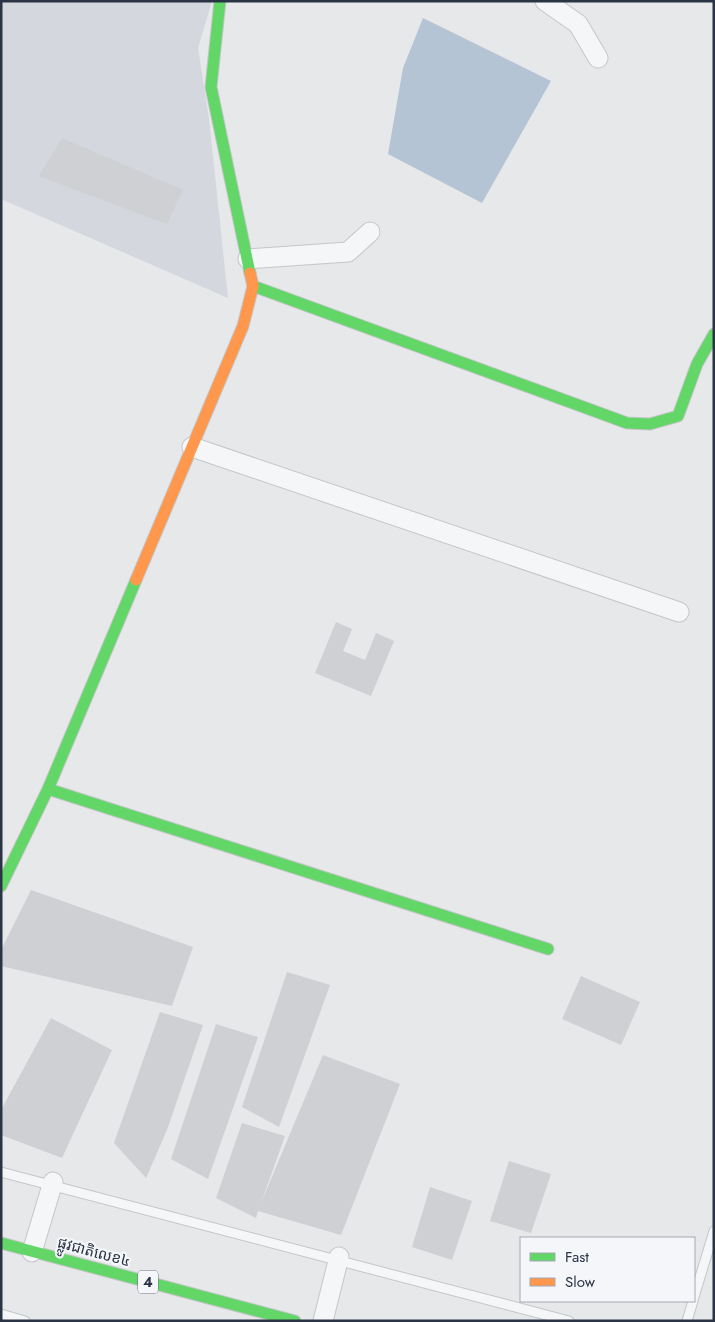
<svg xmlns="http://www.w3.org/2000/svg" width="715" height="1322" viewBox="0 0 715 1322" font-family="Jost,'Noto Sans Khmer',sans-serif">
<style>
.built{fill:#d4d7dd}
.water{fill:#b4c4d5}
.building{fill:#ced0d3}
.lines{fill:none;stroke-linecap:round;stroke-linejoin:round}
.lane-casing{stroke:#c4c6c8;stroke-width:11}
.street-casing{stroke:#c4c6c8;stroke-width:21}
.fast-casing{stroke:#c4c6c8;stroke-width:13}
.slow-casing{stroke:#c4c6c8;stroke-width:13}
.lane{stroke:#f5f6f7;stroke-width:9}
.street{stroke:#f5f6f7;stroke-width:19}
.fast{stroke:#63d668;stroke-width:11}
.slow{stroke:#ff974d;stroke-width:11}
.labels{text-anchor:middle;stroke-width:4.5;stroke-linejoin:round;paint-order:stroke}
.shield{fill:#f4f6f9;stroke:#676e7b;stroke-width:1}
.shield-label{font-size:14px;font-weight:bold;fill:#2b3445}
.street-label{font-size:15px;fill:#2b3445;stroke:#f4f6f9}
</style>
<rect width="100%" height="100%" fill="#e6e8ea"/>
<path class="built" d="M1,1H212L198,48L209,119L228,298L1,199Z"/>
<path class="water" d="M423,18L551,81L482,203L388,154L403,68Z"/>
<path class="building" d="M62,138L183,190L167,224L39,176Z
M336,622L352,629L343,651L365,660L376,633L394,641L371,696L315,673Z
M31,890L193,947L172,1006L1,966V950Z
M287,972L330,985L279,1127L242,1107Z
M581,976L640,1002L621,1045L562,1019Z
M160,1012L203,1025L167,1130L146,1178L114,1143Z
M51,1018L112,1050L62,1158L1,1135V1110Z
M216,1024L258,1037L208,1179L171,1159Z
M323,1055L400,1084L341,1235L258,1211L256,1218L216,1198L242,1123L285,1136L261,1203Z
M509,1161L551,1174L531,1233L490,1221Z
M430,1187L472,1201L452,1260L412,1247Z"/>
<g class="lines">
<defs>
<path id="lane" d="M1,1172L569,1321
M694,1297L714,1231
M1,1314L25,1321
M687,1321L693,1301"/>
<path id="street" d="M545,1L578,24L598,58
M248,259L348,252L370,232
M192,447L679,612
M32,1252L53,1182
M323,1321L339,1257"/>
<path id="fast" d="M220,1L211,87L250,273
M253,286L627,423L650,424L678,416L697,364L714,334
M48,789L548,949
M1,886L48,789L136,580
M1,1243L295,1321"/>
<path id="slow" d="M136,580L243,326L253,286L250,273"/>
</defs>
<use href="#lane" class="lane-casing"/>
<use href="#street" class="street-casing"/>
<use href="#fast" class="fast-casing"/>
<use href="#slow" class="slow-casing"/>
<use href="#lane" class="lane"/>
<use href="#street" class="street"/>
<use href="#fast" class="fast"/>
<use href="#slow" class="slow"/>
</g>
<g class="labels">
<rect class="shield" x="138" y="1270.5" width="20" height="23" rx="4"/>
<g class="shield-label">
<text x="148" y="1287">4</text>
</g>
<g class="street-label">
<text transform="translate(94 1252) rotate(15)" y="5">ផ្លូវជាតិលេខ៤</text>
</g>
</g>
<rect width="715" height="1322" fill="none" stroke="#2b3445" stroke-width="5"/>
<rect x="520" y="1237" width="175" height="65" fill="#f4f6f9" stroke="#a4a8b1"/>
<rect x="530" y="1253" width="25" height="8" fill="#63d668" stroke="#a4a8b1"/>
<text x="565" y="1262" font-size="15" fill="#2b3445">Fast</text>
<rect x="530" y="1278" width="25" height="8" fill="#ff974d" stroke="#a4a8b1"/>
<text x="565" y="1287" font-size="15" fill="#2b3445">Slow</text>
</svg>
